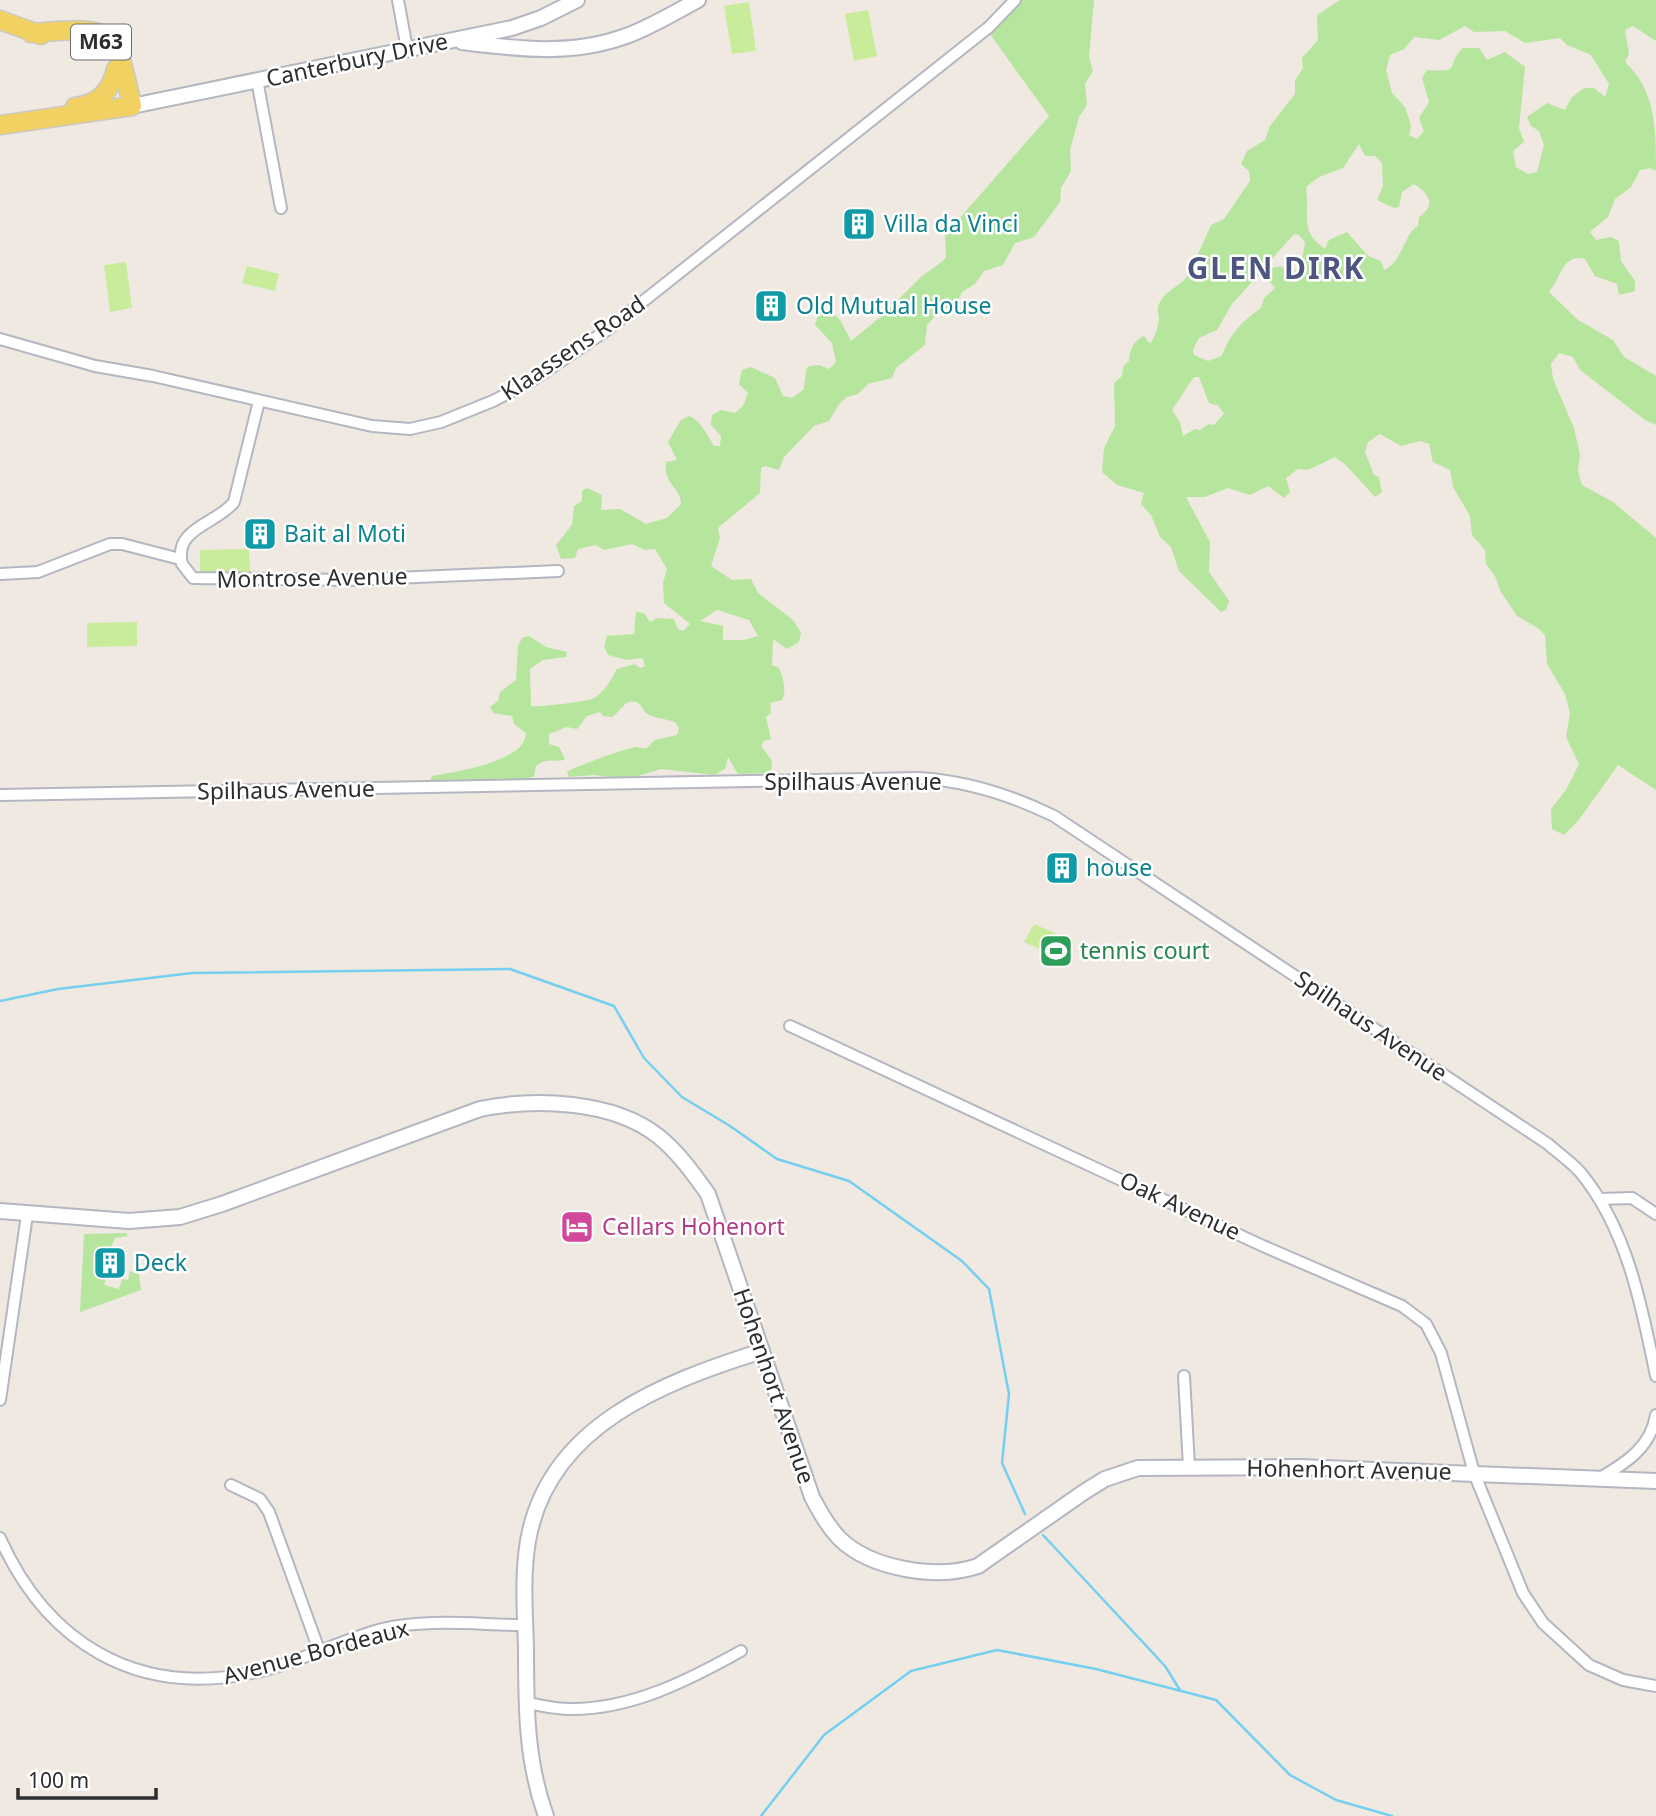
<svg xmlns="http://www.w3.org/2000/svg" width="1656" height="1816" viewBox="0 0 1656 1816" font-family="'Noto Sans',sans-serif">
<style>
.green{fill:#b6e59e;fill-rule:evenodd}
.pitch{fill:#c9ec9a}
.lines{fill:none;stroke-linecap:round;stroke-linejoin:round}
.stream{stroke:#75cff0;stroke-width:2.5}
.minor-casing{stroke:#b4b7c1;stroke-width:14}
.tertiary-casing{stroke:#b4b7c1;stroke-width:18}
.primary-casing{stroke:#c9c9c9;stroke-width:21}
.minor{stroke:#fff;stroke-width:10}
.tertiary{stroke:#fff;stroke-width:14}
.primary{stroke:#f2d163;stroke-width:18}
.labels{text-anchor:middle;stroke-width:5;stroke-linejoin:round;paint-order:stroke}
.shield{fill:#fff;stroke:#6d6d6d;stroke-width:2}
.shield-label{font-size:21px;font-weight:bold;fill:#2e2e2e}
.street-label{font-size:23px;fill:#2e2e2e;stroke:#fff}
.culture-label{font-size:23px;fill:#0d838f;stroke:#fff;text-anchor:start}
.leisure-label{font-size:23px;fill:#27864d;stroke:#fff;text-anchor:start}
.hotel-label{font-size:23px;fill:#b23c85;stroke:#fff;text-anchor:start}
.district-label{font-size:30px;font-weight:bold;letter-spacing:2px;fill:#4d5680;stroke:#fff}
</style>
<rect width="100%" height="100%" fill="#efe9e1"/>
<path class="green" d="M1019,0H1094L1089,57L1093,71L1085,84L1087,105L1079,117L1070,150L1071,171L1061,188L1060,202L1034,237L1015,243L1003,265L984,271L975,284L962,292L958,301L940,311L927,325L925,345L896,368L892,378L868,384L858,394L847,397L839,404L829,421L814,426L784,457L779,470L765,466L761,468L760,493L718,528L720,538L711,566L732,580L751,579L758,593L793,620L801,632L799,642L787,649L773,639L772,665L779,668C783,677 787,691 782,700L770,703L771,713L766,717L771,739L764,741L761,746L772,761L771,773L738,774L728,757L725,769L714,775L661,769L628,779L593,775L569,777L567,772C571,768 629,747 636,747C640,748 643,749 647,748L655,740L677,735L679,729L676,723C662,716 647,721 640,704C626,696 623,709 612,717L603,716L600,712L587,716L577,729L567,727L549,734V744L559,747L565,759C555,764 549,756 536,766L534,776C519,785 507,777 491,779C470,780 451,787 430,781L432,776C454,772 526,762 526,733L514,724L512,716L493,713L490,707L498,701L500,692L516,680L518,646L522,638L529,636L546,647L567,652L566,657L543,660L530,669L531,706C538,707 588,702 594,698C605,692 611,679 617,669L635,664L640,668L645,666L643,658L626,660L608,655L604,646L607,636L634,634L636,612L644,613L650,622L657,618L674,619L678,629L683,631L690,624L664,603L663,583L667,569L655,549L645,550L632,544L604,550L596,545L578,549L575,558L561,559L556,545L572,525L574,506L582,501V491L587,488L602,495L601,510L620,509L646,524L667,518L681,504C681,487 663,485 666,462L677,460L668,442L681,420L690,416C703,424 706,433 714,446H720L721,436L711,425L712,415L721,410L735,413L743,406L748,393L739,384L742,370L751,367L775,378L783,396L792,398L804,389L806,370L809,366L819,365L829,369L836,362L832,343L815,325L819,311L829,309L840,320L851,341L883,315L922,276L943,261L946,257L945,235L1049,116L990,34ZM717,610L749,620L758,636L744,640H723V626L700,621Z
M1340,0H1656V41L1633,26L1625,30L1629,54L1625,62C1656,91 1656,129 1656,171L1650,168L1640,170L1631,187L1615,199L1608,217L1590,232L1596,240L1611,237L1619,241L1621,261L1635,281V291L1619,295L1617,284L1595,276L1585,259C1562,253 1561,279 1549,292L1578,320L1613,340L1624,357L1656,376V425L1645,420L1580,370L1573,357L1559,353L1551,364L1553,379L1574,428L1580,454L1578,471L1582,485L1613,502L1656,538V790L1618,765L1578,821L1564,835L1552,829L1551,809L1566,790L1579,764L1566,737L1570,713L1565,694L1547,664L1545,635L1538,628L1517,616L1501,592L1495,576L1486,564L1485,550L1472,535L1470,516L1453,487L1450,470L1433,462L1429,444L1420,441L1401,446L1380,434L1368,442L1365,452L1374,475L1379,477L1382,492L1375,497L1346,465L1335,457L1308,470L1298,469L1286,478L1290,492L1284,498L1268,486L1250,495L1228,488L1205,497H1186L1210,542L1209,572L1229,601L1226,610L1221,612L1179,571L1171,547L1160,537L1151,515L1141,504L1144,493L1117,485L1102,472L1104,448L1115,426L1114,383L1122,376L1123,367L1129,361C1130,351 1133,340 1144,336L1150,344C1154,339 1159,325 1159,319C1159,315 1157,312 1158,308C1161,292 1182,285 1186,278C1195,260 1203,244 1211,225L1224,219L1250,181L1249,171L1241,164L1247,151L1265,140L1270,126L1295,94V80L1303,68L1302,58L1318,40L1317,15ZM1465,26L1474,32L1505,31L1525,43L1560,38L1567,45L1591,55L1609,84L1605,97L1594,88H1584L1571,98L1565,110L1547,103L1527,117L1531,126L1539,131L1544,145L1537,172L1528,174L1516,167L1513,151L1524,142L1519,128L1525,67L1505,52L1487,60L1479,48H1463C1444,65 1465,73 1427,70L1422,78L1429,102L1419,118L1424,131L1417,139L1409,135L1411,125L1405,107L1392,93L1386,70L1390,55L1404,49L1414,37L1439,40ZM1359,144L1365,156H1375L1382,163L1383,186L1377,200L1394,208L1399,207L1402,192L1414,184C1430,194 1436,205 1419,217L1418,226C1405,232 1402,263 1384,270L1381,261L1368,256L1347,232L1329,240L1325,249C1305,234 1307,226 1307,204C1308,197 1305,194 1307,186L1319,177L1343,168ZM1294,234L1299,235L1305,242L1301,266L1292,274L1281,266L1272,268L1271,260ZM1261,272L1275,288L1264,298L1261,308C1243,321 1230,333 1222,356L1208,361L1194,355L1193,350L1199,338L1217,330L1232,304ZM1194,377H1199L1209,403L1219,406L1224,414L1214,425L1209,424L1200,430L1195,429L1183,436L1180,422L1172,410Z
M127,1233V1236L115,1238L100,1273L107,1275L104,1285L119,1289L122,1279L128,1280L130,1271L139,1274L141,1290L80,1312L84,1234Z"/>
<path class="pitch" d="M749,2L756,51L732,54L724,6Z
M868,10L877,56L854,61L845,14Z
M126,262L132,308L110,312L104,265Z
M247,266L279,274L275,291L242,283Z
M249,549L250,572L200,573V550Z
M137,622V646L87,647V623Z
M1034,924L1073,941L1064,960L1024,942Z"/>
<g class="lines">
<path class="stream" d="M0,1001L58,989L192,973L510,969L614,1006L644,1058L682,1097L730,1126L777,1159L849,1181L962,1261L989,1289L1009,1394L1002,1463L1025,1514
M1043,1535L1165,1666L1180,1690
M761,1816L824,1735L911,1671L997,1650L1096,1669L1216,1700L1290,1775L1336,1800L1392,1816"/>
<defs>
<path id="minor" d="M398,0L407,49
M257,80L281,208
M0,339L95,366L153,376L372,426L410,429L441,422L493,401L533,380L607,330L989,27L1015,0
M259,401L234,502C217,524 173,528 182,564L193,578L348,580L558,571
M0,574L38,572L110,544H122L180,559
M0,795L919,778C968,781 1011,795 1054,816L1548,1144C1558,1153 1571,1162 1580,1172C1627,1228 1642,1307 1656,1376
M790,1026L1263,1246L1402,1306L1426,1324L1441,1353L1474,1473L1523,1593L1543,1623L1589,1665L1623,1680L1656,1686
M1599,1199L1632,1198L1656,1214
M1184,1376L1189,1467
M0,1400L27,1215
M1600,1478C1626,1463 1651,1447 1656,1415
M231,1485L260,1499L269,1512L319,1650
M0,1538C47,1643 136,1697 252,1673C296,1664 338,1641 382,1629C427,1618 480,1625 525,1625
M526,1703C540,1705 555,1709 569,1709C631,1710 689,1680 741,1651"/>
<path id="tertiary" d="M462,42C517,49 572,56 626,36C651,27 675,12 698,0
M132,106L512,28L541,18L577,0
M0,1211L129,1221L180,1217L222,1204L480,1109C534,1098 612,1100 658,1136C678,1152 693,1173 708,1194L812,1497C820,1512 827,1525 839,1538C870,1569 937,1580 978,1566L1084,1492L1105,1479L1138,1468L1299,1467L1656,1481
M546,1816C526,1761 526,1706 526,1648C525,1613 522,1576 528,1541C548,1425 664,1382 762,1351"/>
<path id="primary" d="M0,20L41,35
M75,107C98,104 111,92 116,69
M0,125L132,106C115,24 113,27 31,33"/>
</defs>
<use href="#minor" class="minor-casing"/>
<use href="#tertiary" class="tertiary-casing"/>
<use href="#primary" class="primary-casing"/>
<use href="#minor" class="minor"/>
<use href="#tertiary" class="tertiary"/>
<use href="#primary" class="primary"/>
</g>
<defs>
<symbol id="building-square" viewBox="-11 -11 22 22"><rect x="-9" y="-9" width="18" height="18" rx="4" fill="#0f9aa8" stroke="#fff"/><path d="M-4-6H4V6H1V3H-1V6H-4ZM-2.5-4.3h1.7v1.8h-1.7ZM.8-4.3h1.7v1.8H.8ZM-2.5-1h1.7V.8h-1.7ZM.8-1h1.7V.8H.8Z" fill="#fff"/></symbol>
<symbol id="stadium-square" viewBox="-11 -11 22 22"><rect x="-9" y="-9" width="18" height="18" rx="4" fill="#2e9e5b" stroke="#fff"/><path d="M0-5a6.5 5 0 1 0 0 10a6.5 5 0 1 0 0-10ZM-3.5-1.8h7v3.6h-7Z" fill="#fff"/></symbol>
<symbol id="hotel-square" viewBox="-11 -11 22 22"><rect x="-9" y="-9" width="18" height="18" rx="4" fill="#d1479c" stroke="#fff"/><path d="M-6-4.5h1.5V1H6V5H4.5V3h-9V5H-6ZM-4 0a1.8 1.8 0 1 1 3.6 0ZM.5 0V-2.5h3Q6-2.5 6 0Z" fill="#fff"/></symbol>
</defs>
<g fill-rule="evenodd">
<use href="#building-square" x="840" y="205" width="38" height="38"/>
<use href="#building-square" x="752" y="287" width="38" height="38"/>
<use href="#building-square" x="241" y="515" width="38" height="38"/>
<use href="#building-square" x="1043" y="849" width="38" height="38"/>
<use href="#stadium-square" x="1037" y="932" width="38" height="38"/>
<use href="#hotel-square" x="558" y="1208" width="38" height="38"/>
<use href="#building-square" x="91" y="1244" width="38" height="38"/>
</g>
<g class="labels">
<rect class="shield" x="71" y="24.5" width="60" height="35" rx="5"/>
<g class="shield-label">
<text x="101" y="49">M63</text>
</g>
<g class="street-label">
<text transform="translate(357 60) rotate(-12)" y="8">Canterbury Drive</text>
<text transform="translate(573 348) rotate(-34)" y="8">Klaassens Road</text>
<text transform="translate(312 578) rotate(-1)" y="8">Montrose Avenue</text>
<text x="853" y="790">Spilhaus Avenue</text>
<text transform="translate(286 790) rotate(-1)" y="8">Spilhaus Avenue</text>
<text transform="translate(1371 1026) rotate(34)" y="8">Spilhaus Avenue</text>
<text transform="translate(1180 1206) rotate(25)" y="8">Oak Avenue</text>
<text transform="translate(774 1386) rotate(71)" y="8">Hohenhort Avenue</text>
<text transform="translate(1349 1470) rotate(1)" y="8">Hohenhort Avenue</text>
<text transform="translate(316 1652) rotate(-15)" y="8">Avenue Bordeaux</text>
</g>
<g class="culture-label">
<text x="884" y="232">Villa da Vinci</text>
<text x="796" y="314">Old Mutual House</text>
<text x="284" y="542">Bait al Moti</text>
<text x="1086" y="876">house</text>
<text x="134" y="1271">Deck</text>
</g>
<g class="leisure-label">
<text x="1080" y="959">tennis court</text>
</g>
<g class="hotel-label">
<text x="602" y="1235">Cellars Hohenort</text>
</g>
<g class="district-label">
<text x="1276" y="279">GLEN DIRK</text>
</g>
</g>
<path d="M18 1788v10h138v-10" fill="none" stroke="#2e2e2e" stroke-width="3.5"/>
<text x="28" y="1788" font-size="21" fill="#2e2e2e" stroke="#ffffff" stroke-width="5" paint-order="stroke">100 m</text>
</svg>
